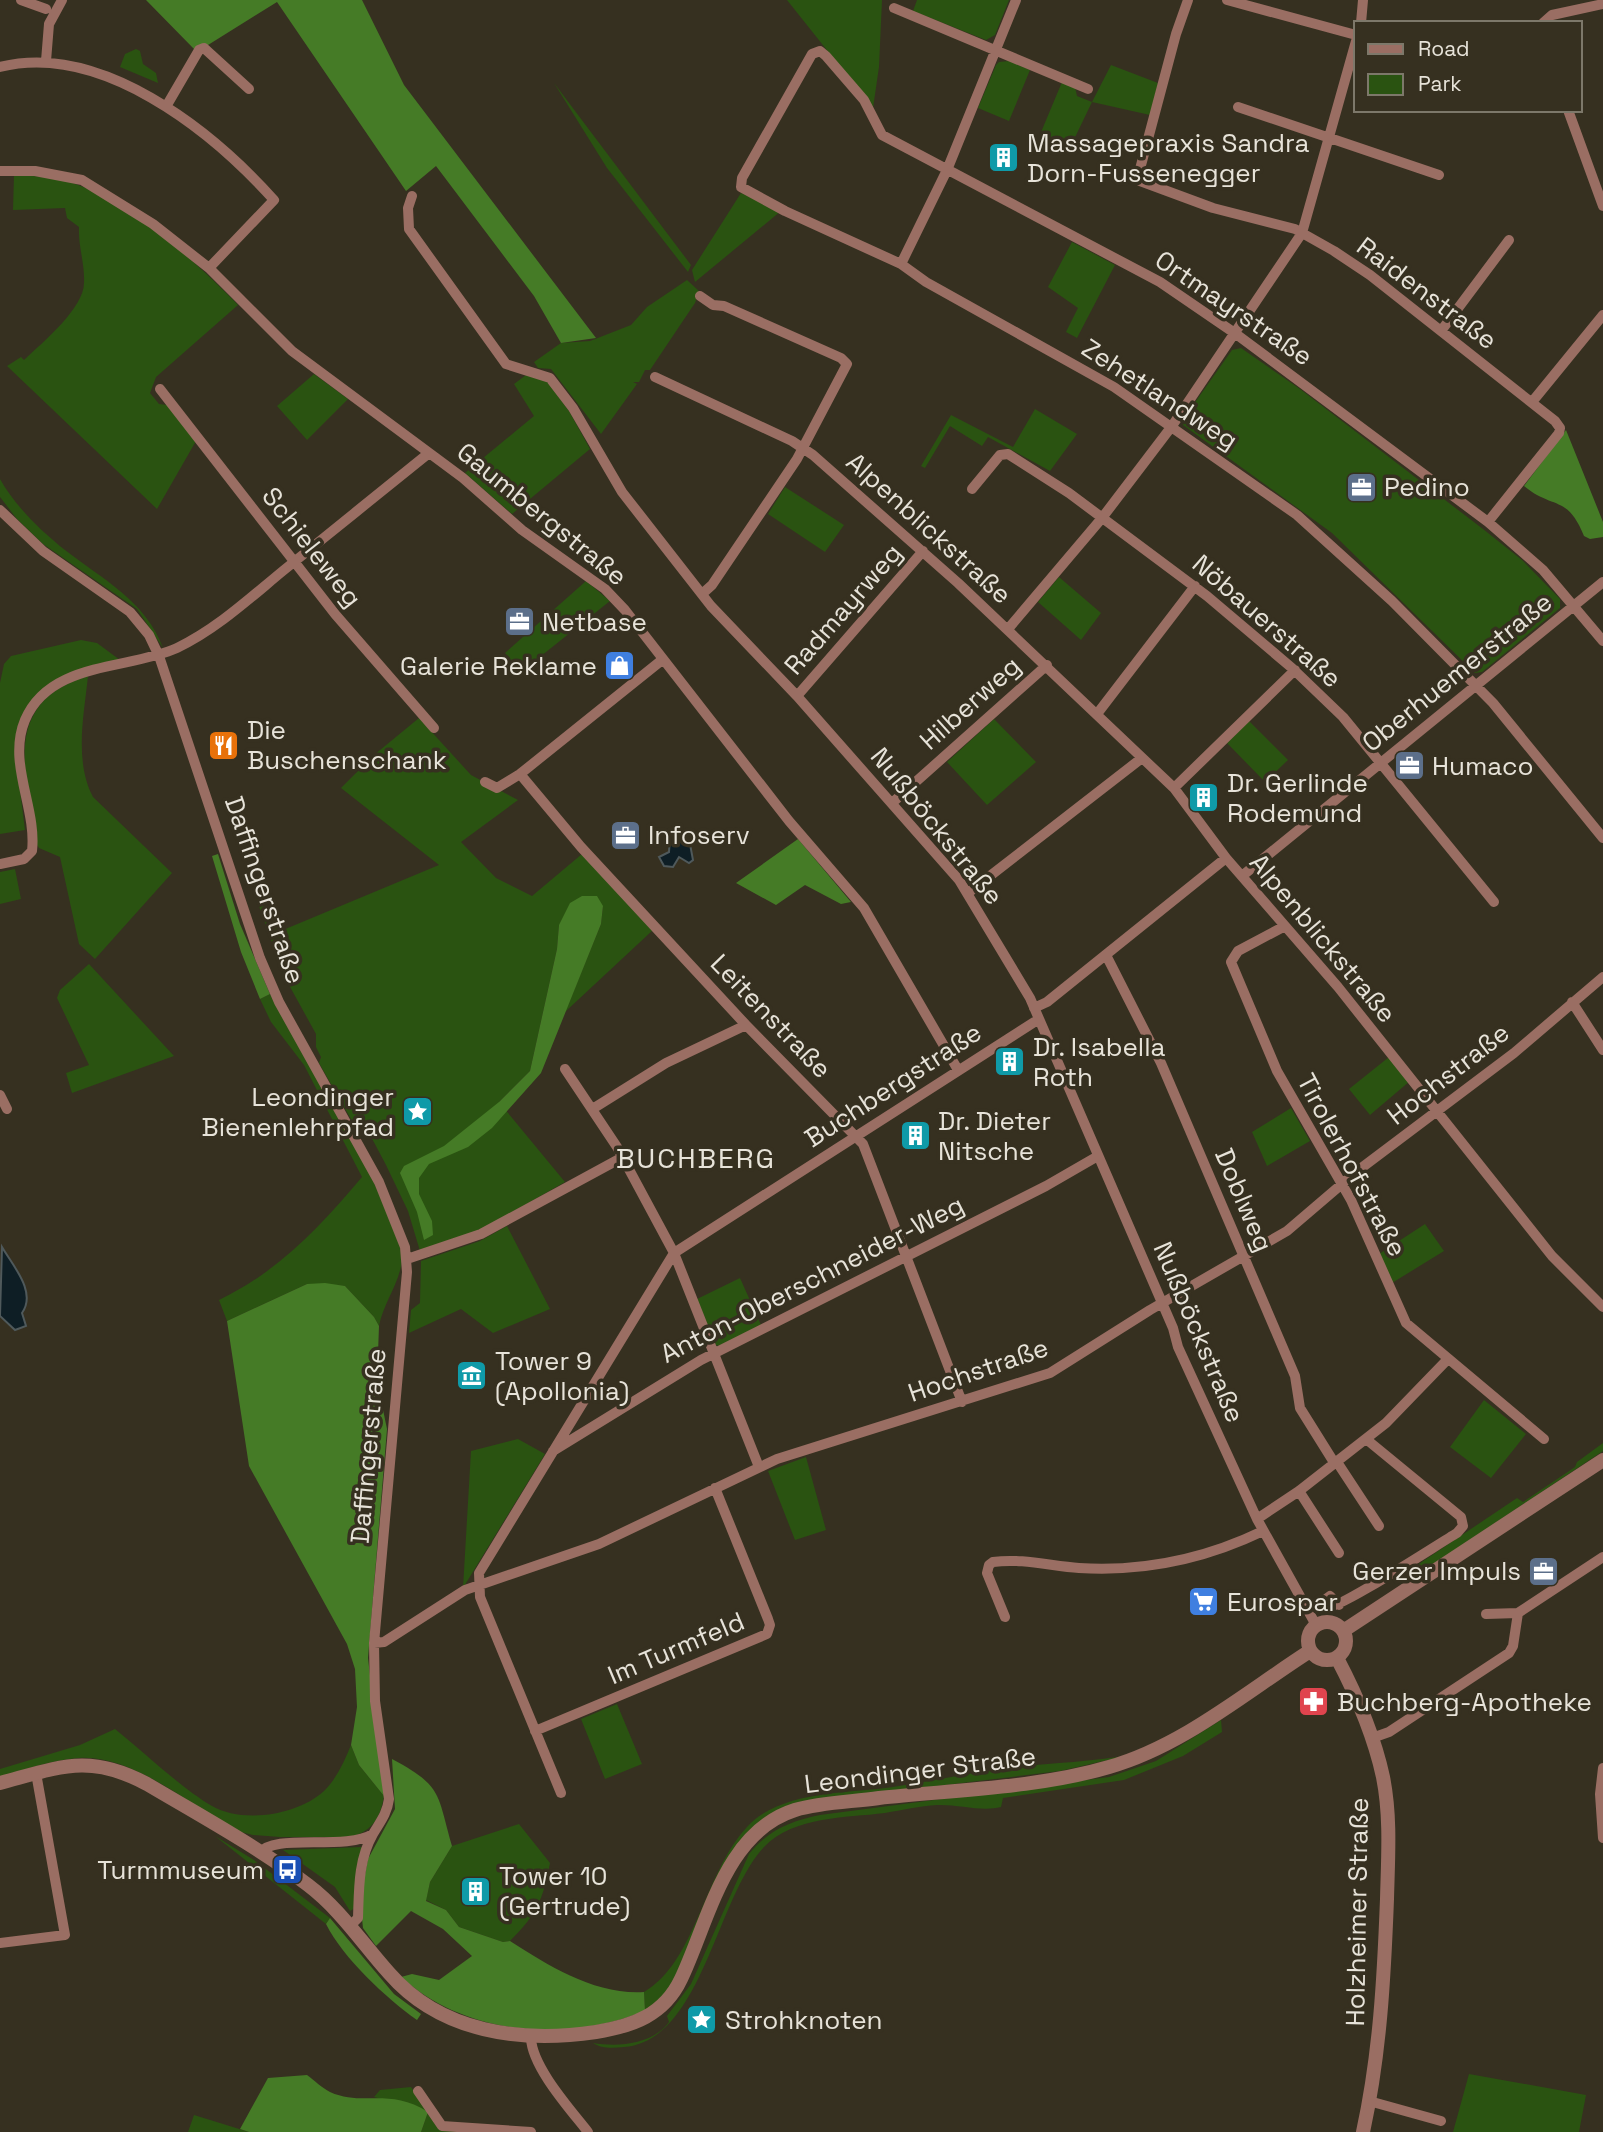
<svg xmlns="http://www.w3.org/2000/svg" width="1603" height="2132" viewBox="0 0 1603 2132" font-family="'Space Grotesk',sans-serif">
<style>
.green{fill:#2a5311}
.forest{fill:#457b26}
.water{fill:#0e1e25;stroke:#4f595b;stroke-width:2}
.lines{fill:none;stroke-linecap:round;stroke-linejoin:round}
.minor{stroke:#9a6e63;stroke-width:10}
.tertiary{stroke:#9a6e63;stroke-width:14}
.labels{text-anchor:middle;stroke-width:7;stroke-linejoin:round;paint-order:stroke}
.poi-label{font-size:26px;fill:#e7e3d9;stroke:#363020;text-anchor:start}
.street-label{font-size:26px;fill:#e7e3d9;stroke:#363020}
.neighbourhood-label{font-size:28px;letter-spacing:2px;fill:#e7e3d9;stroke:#363020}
</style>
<rect width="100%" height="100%" fill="#363020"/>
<path class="green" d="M787,0H882L879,67L873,108Z
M917,0H1009L995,35L986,40L913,11Z
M136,49L140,51L143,64L156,73L158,83L120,67L125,54Z
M1009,61L1030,70L1009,121L978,108L996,65L999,62Z
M1111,65L1158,83L1150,115L1092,102L1067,154L1039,137L1062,82L1075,87L1077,96L1092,102Z
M554,83L691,265L688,272L607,168Z
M14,175C36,176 58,177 78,185C133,204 198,264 238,305L156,377L150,393L159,404L167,405L196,441L157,509L7,366L21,357L24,360C43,342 84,308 84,283C85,264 78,246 79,227L67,218L65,208L13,210Z
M741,193L781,211L695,282L692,270Z
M1072,242L1115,265L1077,338L1066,332L1078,308L1048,287Z
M687,280L699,291L695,303L650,370H645L639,382H633L637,384L601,434L551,369L538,368L534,362L561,343L590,341L631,325L647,307Z
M1241,348L1300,389L1483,529L1522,560L1560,599V608L1482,672L1475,673L1332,533L1183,425L1184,418L1232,350Z
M314,374L348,399L307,440L277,406Z
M526,375L547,381L569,411L590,449L512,514L465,473L534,416L514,384Z
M1035,409L1077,434L1050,471L988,437L982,446L950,426L925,468L921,466L951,415L1013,447Z
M0,479C15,506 41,531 65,550C102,579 146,601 163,648L137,609L43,544L17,519L0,497Z
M785,487L844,525L825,552L768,514Z
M1059,577L1101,613L1081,640L1038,602Z
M586,581L610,601L521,672L505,653Z
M81,640L97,643L120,660L35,696L16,759L25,830L0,834V683L4,664L11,656Z
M88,676C84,715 74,761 93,797L172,873L95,959L79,944L60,857L39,848L36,843C26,772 0,703 88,676Z
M419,718L471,775L518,800L461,842L496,878L532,896L582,854L653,930L565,1012L601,924L603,906L559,925L557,949L530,1071L499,1102L565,1182L479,1231L420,1251L408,1211L386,1165L368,1131L355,1126L319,1063L321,1057L316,1047V1034L284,976L255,895L283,930L439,865L341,788L374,755Z
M994,719L1036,762L987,805L947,762Z
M1249,721L1288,760L1265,782L1227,743Z
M15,869L21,899L0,904V872Z
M89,964L174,1056L72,1093L66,1073L89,1065L57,998L60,990Z
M270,994C295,1039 405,1221 402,1261C399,1284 383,1304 379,1326L374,1317L345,1286L307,1284L227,1321L219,1300C279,1271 320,1227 362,1177L304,1065L271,1022L260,999Z
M1389,1057L1410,1081L1370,1115L1349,1089Z
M1291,1108L1310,1141L1267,1166L1252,1132Z
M1425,1224L1444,1251L1392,1283L1379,1254Z
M507,1226L550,1309L493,1333L461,1309L409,1333L411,1310L420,1303L421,1261L480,1241Z
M740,1278L761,1325L720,1346L716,1345L697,1299Z
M1484,1400L1526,1434L1491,1478L1450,1447Z
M518,1439L545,1454L463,1588L471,1451Z
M1603,1443V1451L1429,1567L1414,1576L1398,1578L1517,1498L1523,1502L1575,1467L1577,1462Z
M806,1457L826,1530L795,1540L768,1471Z
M617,1704L642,1764L605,1779L581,1719Z
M1221,1720L1222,1732L1183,1756L1124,1780L1003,1798L1001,1807C981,1812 958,1804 937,1805C920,1806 902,1810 885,1813C845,1818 794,1816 764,1847C716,1898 702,2041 624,2047C613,2048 602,2049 593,2043C618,2047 652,2045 669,2022L667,2016L691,1984L749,1854C768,1830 791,1821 820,1815L1109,1777L1156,1761Z
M115,1729C144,1752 181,1788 212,1806C243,1824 298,1815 324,1791C337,1778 344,1762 351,1745L359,1765L384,1796C380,1818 374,1829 352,1837H280L253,1835L233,1830C191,1804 130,1754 79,1758C52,1760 26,1769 0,1777V1769L80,1745Z
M1130,1755L1060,1771L847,1797L770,1814L753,1827L734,1849L680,1969L666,1993L645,2011L644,1992C696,1962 704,1873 747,1827C781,1790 846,1794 893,1787C931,1781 970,1773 1008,1768C1049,1763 1090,1762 1130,1755Z
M519,1824L550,1863C543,1900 537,1914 510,1941L503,1942L459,1927L446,1910L426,1900L430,1882L452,1846Z
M215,1836L254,1860L330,1918L326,1924Z
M362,1847L355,1908L350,1911L335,1887L283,1850Z
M1469,2074L1586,2095L1579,2132H1453Z
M411,2087L435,2124L474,2132H421L428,2112L374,2097L380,2090Z
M194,2115L249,2132H188Z"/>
<path class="forest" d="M146,0H362L404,85L596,338L561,343L534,296L436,166L406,191L277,2L208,45L194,49Z
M1566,430L1603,522V537L1590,539L1584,536C1567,494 1553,510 1524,486Z
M798,839L851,902L841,904L805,885L776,905L736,883Z
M218,854L240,924L270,994L260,999L241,952L212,856Z
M582,896H597L603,906L601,924L541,1073L492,1128L468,1147L429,1164L419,1178V1194L432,1221L433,1235L424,1240L417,1212L400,1173L404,1166L444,1146L499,1102L530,1071L557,949L559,925L570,903Z
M325,1283L345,1286L374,1317L379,1326L377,1381L387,1429L368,1658L384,1796L359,1765L351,1745L357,1707L355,1669L347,1644L249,1466L227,1321L307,1284Z
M392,1759C443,1786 437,1794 452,1846L430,1882L426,1901L446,1910L459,1927L503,1942L510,1941C549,1966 595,1995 644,1992L645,2011C565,2043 467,2036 401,1977L412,1974L439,1980L472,1956L443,1929L411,1911L376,1946L363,1928L360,1900L368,1859L395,1809Z
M330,1918L394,1994L421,2014L417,2020C386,1998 343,1958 326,1924Z
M307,2075C314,2080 322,2088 330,2092C363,2107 389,2087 428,2112L421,2132H249L240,2129L268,2078Z"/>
<path class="water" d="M679,833L690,844L693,860L689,863L679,857L673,867L664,866L659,857L669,852L670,836Z
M2,1247C13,1266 37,1292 22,1313L26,1326L15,1330L0,1316Z"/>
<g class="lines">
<path class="minor" d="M21,0L46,9
M1188,0L1176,34L1140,169V181L1213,208L1295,229L1334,251L1370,275L1555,421L1560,428L1559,433L1488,522
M1227,0L1356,35
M894,8L1088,89
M1361,23L1363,0
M1543,23L1552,15L1603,4
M46,61L49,24L62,0
M0,67C101,42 211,130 274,200L209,268
M167,105L199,50L204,48L249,89
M1238,107L1439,175
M1568,110L1603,206
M0,171H35L82,180L153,224L209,268L292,351L463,478L522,530L605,589L625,610L789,821L864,908L958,1070
M412,196L408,208L409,229L506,364L550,378L573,408L622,492L711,606L797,696L959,880L1030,998L1173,1328L1178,1347L1257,1519L1316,1625
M901,264L947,170L1016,0
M700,296L713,305L724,306L841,358L847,364L797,459L712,585L702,594
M1441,331L1509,240
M655,377L792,441L813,455L958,583L1174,788L1226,858L1338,987L1552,1256L1603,1307
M160,389L335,614L434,728
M1532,402L1603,315
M972,489L1000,455L1008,454L1069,493L1207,596L1292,668L1343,717L1494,902
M0,510L43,551L130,612L149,635L159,656L260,958L279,1002L379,1182L405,1247L407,1272L374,1643L375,1701L389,1799C387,1814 380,1822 373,1834C358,1860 359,1890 358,1918L350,1926
M1008,629L1102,518L1172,426L1302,233L1356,41
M1603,641L1543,570L1488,522L1236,334L1160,282L882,135L864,100L826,56L820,51L812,54L742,178L741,187L785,211L901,264L926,282L1114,387L1297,515L1392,601L1493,703L1603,838
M797,696L923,551
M1097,714L1195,586
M520,774L581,847L746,1025L863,1144L962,1402
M485,782L497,788L520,774L662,660
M1174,788L1295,670
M892,803L1047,665
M0,864L24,859L32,851C37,808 7,763 25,720C50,661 128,670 177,648C217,629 251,597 284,570C332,531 381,492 429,453
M1242,876L1603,582
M968,893L1142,758
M1285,926L1238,951L1231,962L1277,1071L1351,1200L1406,1323L1544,1439
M1106,955L1161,1063L1295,1376L1300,1408L1335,1464
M1572,1002L1603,1050
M1034,1008L1047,1002L1226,858
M565,1069L617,1147L674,1253L759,1467
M0,1095L7,1109
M594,1108L666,1063L746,1025
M407,1259L481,1234L623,1157
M553,1451L701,1360L1046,1186L1098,1156
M1337,1462L1379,1526
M1299,1491L1339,1553
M1257,1519L1299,1491L1386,1423L1447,1360
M1339,1605L1330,1596L1322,1602L1325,1608C1338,1610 1438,1544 1457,1533L1463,1526L1461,1517L1366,1439
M1486,1614L1518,1613L1603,1557
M1005,1617L987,1573L989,1565L993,1562C1022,1558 1051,1566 1079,1568C1144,1572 1205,1559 1263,1531
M374,1643L384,1642L465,1590L599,1544L777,1459L1050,1373L1150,1310L1287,1231L1356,1172L1514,1053L1603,977
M535,1731L767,1634L770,1625L768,1619L715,1488
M1372,1738L1389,1732L1509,1653L1513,1646L1518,1613
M1603,1768L1600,1794L1603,1838
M561,1793L480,1597L479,1573L674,1253L1039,1019
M260,1853C273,1833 345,1851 373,1834
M0,1943L65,1935L36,1773
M531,2038C532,2067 570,2109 588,2132
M418,2091L442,2126L531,2132
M1369,2101L1441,2121"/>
<path class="tertiary" d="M1308 1641a19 19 0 1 1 38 0a19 19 0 1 1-38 0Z
M1343,1631L1603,1460
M1337,1658C1357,1696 1374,1735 1383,1777C1391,1817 1388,1858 1387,1899C1384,1978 1380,2054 1363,2132
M0,1783C60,1767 89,1753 147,1784C201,1816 258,1847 308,1885C341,1910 362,1943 389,1973C441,2033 521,2043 596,2032C633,2026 664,2015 681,1979C709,1920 725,1832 795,1810C822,1802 851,1802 879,1798C953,1790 1038,1788 1109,1767C1183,1746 1246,1692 1310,1651"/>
</g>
<defs>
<symbol id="building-square" viewBox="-11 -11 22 22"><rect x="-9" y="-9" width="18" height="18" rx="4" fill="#0f9aa8" stroke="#363020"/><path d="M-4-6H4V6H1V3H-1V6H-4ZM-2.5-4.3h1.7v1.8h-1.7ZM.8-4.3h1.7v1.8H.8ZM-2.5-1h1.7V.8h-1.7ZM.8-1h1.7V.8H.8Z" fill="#fff"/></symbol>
<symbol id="office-square" viewBox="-11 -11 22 22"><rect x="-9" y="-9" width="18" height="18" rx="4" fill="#5c6f8a" stroke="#363020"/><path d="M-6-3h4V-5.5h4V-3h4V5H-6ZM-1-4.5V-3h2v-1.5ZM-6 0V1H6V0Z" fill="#fff"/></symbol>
<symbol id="shop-square" viewBox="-11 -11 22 22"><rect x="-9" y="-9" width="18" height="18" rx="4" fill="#3f7fe0" stroke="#363020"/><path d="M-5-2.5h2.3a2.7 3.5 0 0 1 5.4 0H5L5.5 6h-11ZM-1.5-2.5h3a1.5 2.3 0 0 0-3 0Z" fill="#fff"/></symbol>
<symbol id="restaurant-square" viewBox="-11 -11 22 22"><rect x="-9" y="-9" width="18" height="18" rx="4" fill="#e8710a" stroke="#363020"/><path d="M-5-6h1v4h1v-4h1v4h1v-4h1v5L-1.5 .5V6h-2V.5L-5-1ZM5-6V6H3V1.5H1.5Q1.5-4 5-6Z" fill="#fff"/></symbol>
<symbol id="sight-square" viewBox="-11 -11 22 22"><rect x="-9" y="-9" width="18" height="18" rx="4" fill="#0f9aa8" stroke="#363020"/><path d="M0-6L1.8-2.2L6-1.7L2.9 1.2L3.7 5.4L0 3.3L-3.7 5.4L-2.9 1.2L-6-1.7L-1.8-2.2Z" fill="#fff"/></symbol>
<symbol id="museum-square" viewBox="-11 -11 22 22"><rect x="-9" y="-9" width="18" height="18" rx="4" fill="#0f9aa8" stroke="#363020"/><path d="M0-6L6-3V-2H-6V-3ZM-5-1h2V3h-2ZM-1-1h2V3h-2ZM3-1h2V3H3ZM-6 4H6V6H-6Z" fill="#fff"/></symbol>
<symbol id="supermarket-square" viewBox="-11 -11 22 22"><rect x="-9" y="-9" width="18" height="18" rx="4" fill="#3f7fe0" stroke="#363020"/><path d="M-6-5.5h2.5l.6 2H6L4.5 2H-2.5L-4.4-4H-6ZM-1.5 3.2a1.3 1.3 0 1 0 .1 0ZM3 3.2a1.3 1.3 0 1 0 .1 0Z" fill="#fff"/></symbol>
<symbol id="pharmacy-square" viewBox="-11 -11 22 22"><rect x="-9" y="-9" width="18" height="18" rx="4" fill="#e0444e" stroke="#363020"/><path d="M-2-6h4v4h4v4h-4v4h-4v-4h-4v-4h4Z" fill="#fff"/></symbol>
<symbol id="bus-square" viewBox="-11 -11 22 22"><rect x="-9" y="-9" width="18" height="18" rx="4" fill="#1a4fb4" stroke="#363020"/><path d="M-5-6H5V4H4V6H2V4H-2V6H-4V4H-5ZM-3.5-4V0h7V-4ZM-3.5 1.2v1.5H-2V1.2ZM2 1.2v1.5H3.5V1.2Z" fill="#fff"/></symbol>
</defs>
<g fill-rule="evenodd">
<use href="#building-square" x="986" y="140" width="35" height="35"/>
<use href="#office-square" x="1344" y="470" width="35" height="35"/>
<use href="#office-square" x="502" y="604" width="35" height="35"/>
<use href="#shop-square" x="602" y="648" width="35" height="35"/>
<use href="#restaurant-square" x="206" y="728" width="35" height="35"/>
<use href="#office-square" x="1392" y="748" width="35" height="35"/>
<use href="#building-square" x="1186" y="780" width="35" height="35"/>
<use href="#office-square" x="608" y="818" width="35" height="35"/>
<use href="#building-square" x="992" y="1044" width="35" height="35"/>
<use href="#sight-square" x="400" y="1094" width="35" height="35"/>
<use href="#building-square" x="898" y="1118" width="35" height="35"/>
<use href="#museum-square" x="454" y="1358" width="35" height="35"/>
<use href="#office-square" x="1526" y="1554" width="35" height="35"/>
<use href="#supermarket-square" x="1186" y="1584" width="35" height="35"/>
<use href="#pharmacy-square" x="1296" y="1684" width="35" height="35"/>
<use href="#bus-square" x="270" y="1852" width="35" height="35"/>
<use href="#building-square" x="458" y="1874" width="35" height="35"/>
<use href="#sight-square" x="684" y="2002" width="35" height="35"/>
</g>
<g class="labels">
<g class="poi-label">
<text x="1027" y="152">Massagepraxis Sandra<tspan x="1027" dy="30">Dorn-Fussenegger</tspan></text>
<text x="1384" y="496">Pedino</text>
<text x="542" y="631">Netbase</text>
<text x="597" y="675" text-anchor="end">Galerie Reklame</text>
<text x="247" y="739">Die<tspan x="247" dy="30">Buschenschank</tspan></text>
<text x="1432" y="775">Humaco</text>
<text x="1227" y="792">Dr. Gerlinde<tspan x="1227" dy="30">Rodemund</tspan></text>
<text x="648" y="844">Infoserv</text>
<text x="1033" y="1056">Dr. Isabella<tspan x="1033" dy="30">Roth</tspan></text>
<text x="394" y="1106" text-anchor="end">Leondinger<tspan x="394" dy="30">Bienenlehrpfad</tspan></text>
<text x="938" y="1130">Dr. Dieter<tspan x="938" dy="30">Nitsche</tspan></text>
<text x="495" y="1370">Tower 9<tspan x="495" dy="30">(Apollonia)</tspan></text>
<text x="1521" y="1580" text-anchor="end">Gerzer Impuls</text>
<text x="1227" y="1611">Eurospar</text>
<text x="1337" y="1711">Buchberg-Apotheke</text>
<text x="264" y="1879" text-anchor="end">Turmmuseum</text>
<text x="499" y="1885">Tower 10<tspan x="499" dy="30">(Gertrude)</tspan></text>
<text x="725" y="2029">Strohknoten</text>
</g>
<g class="street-label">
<text transform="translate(1427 293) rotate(37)" y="9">Raidenstraße</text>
<text transform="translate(1234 308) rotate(34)" y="9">Ortmayrstraße</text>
<text transform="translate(1160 394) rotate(33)" y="9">Zehetlandweg</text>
<text transform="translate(542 514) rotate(39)" y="9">Gaumbergstraße</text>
<text transform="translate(929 528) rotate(42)" y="9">Alpenblickstraße</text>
<text transform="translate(312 547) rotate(52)" y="9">Schieleweg</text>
<text transform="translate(843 609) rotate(-49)" y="9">Radmayrweg</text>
<text transform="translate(1267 621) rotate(41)" y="9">Nöbauerstraße</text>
<text transform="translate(1457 672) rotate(-39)" y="9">Oberhuemerstraße</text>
<text transform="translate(970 703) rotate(-42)" y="9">Hilberweg</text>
<text transform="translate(937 826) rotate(51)" y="9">Nußböckstraße</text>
<text transform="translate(265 890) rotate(71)" y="9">Daffingerstraße</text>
<text transform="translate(1323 938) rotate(50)" y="9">Alpenblickstraße</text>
<text transform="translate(771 1016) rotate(46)" y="9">Leitenstraße</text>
<text transform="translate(1448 1074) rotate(-38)" y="9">Hochstraße</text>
<text transform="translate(893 1085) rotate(-33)" y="9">Buchbergstraße</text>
<text transform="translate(1352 1165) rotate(62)" y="9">Tirolerhofstraße</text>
<text transform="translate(1244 1200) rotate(67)" y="9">Doblweg</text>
<text transform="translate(812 1279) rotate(-27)" y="9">Anton-Oberschneider-Weg</text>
<text transform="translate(1199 1332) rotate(67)" y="9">Nußböckstraße</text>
<text transform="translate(978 1370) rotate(-19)" y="9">Hochstraße</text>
<text transform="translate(368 1446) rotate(-85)" y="9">Daffingerstraße</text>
<text transform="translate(676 1648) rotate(-23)" y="9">Im Turmfeld</text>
<text transform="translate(920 1770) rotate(-7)" y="9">Leondinger Straße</text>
<text transform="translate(1357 1912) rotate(-89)" y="9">Holzheimer Straße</text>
</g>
<g class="neighbourhood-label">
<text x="696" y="1168">BUCHBERG</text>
</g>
</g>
<rect x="1354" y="21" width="228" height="91" fill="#363020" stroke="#7d786a" stroke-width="2"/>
<rect x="1368" y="44" width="35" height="10" fill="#9a6e63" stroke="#7d786a" stroke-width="2"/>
<text x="1418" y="56" font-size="21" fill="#e7e3d9">Road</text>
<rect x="1368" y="74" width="35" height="21" fill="#2a5311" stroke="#7d786a" stroke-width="2"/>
<text x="1418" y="91" font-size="21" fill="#e7e3d9">Park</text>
</svg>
